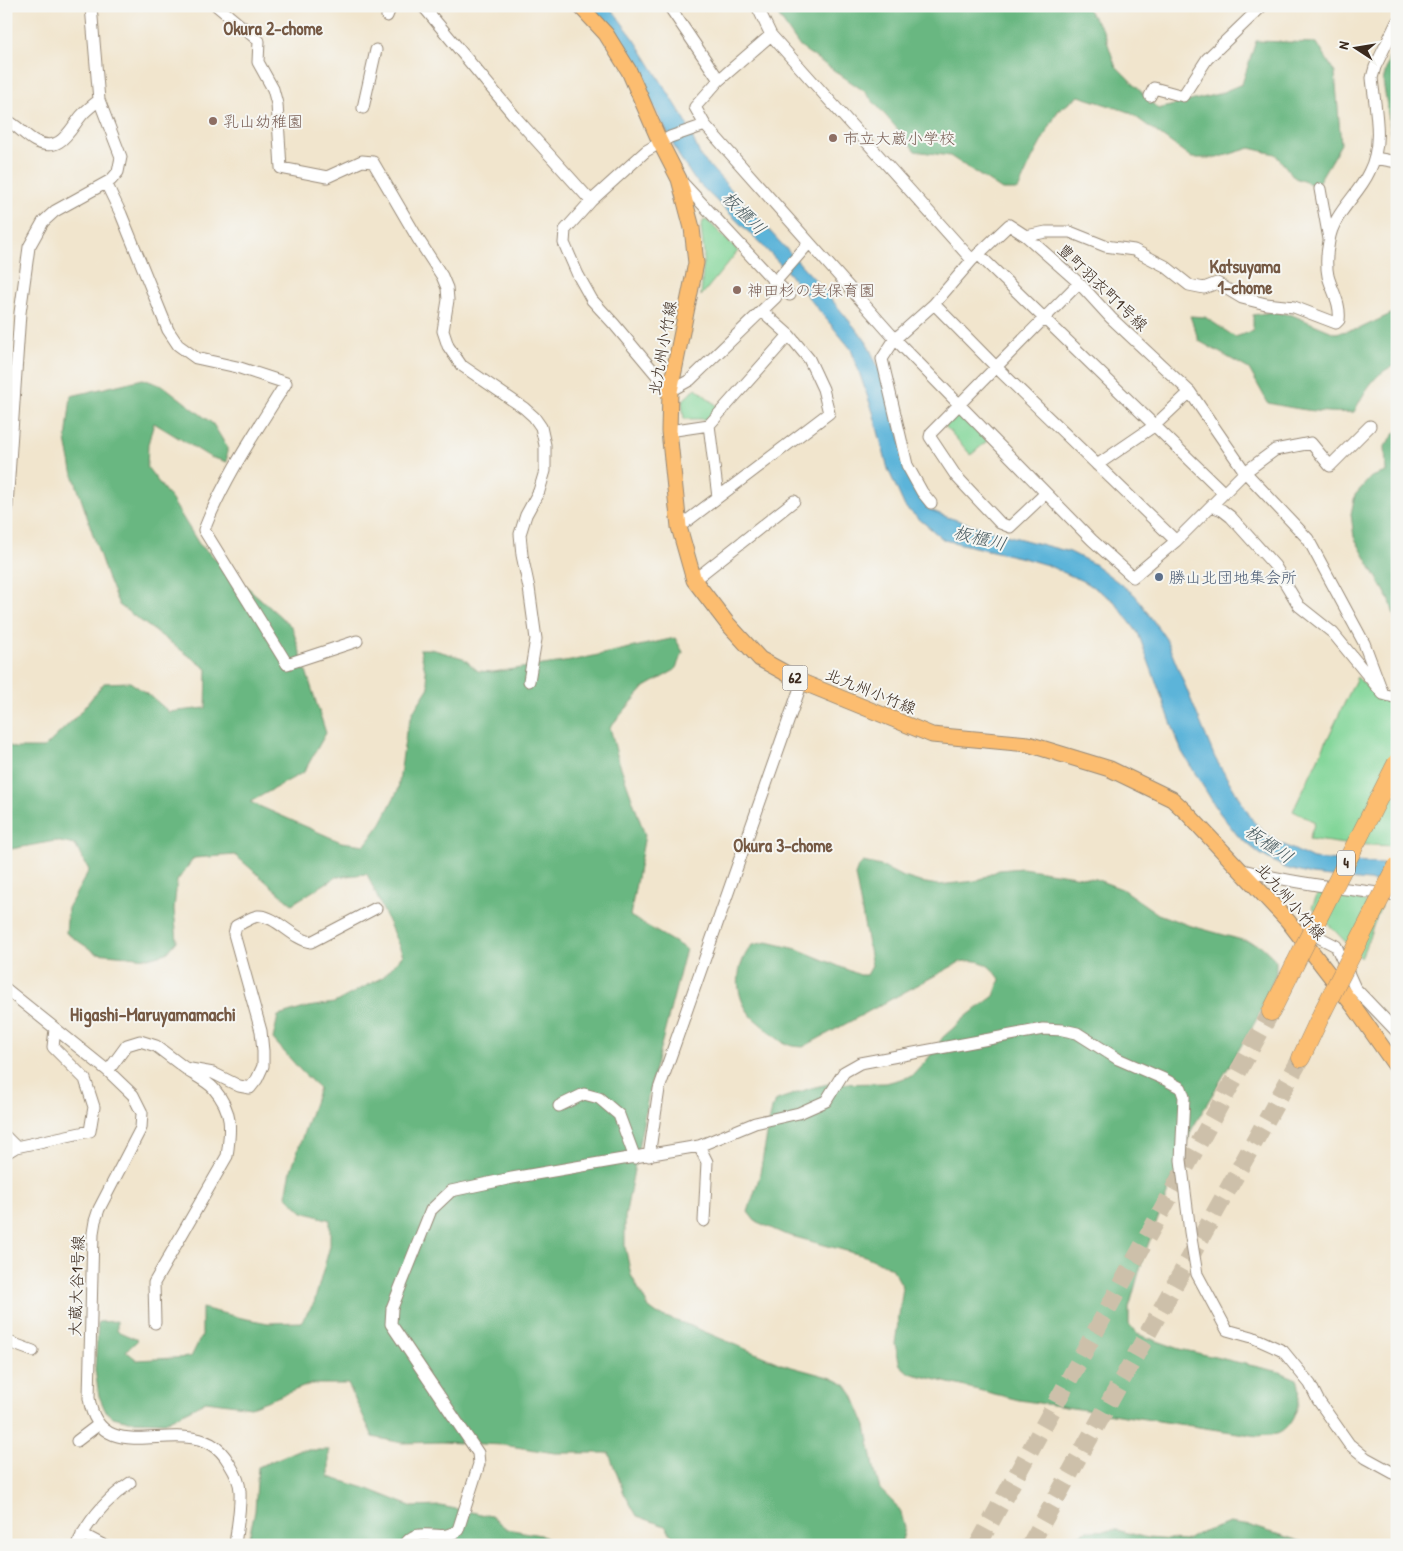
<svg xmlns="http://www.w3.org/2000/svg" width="1403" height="1551" viewBox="0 0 1403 1551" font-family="'Patrick Hand','Klee One',sans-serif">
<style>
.green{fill:#82d699;stroke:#5e805c}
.forest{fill:#69b781;stroke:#527050}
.water{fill:#5cb4d9;stroke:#4c6f7c}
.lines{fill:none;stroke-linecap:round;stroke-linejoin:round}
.highway-tunnel{stroke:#cdc0aa;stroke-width:18;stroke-dasharray:18 9;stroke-linecap:butt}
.minor-casing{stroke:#968876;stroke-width:13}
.major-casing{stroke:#968876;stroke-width:17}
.highway-casing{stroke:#968876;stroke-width:19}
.minor{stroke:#fff;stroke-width:11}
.major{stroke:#fcbd6f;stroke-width:15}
.highway{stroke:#fcbd6f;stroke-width:18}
.highway-bridge-casing{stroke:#968876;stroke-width:19;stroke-linecap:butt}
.highway-bridge{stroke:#fcbd6f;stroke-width:18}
.education-dot{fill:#8d6e63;stroke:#f6f6f2;stroke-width:2}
.service-dot{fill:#5c6f8a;stroke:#f6f6f2;stroke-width:2}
.labels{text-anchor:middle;stroke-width:4;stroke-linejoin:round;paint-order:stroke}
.shield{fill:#f6f6f2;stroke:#73675e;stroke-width:1}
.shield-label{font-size:15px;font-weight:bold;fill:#3b2a1e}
.education-label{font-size:16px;fill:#785e54;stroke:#f6f6f2;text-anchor:start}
.street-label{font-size:16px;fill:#3b2a1e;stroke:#f6f6f2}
.service-label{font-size:16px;fill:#4e5e75;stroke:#f6f6f2;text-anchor:start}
.neighbourhood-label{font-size:18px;font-weight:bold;fill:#755944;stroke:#f6f6f2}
.water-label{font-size:18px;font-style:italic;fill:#475a5f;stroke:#f6f6f2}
.quarter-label{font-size:19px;font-weight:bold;fill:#755944;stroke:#f6f6f2}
</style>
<rect width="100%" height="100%" fill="#f6f6f2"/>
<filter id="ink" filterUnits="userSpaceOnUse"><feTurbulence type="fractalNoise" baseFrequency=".02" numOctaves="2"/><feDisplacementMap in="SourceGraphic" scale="10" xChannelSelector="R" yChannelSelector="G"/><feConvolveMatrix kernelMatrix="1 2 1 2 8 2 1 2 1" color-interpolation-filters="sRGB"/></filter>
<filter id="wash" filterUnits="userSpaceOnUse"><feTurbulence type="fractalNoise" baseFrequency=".0096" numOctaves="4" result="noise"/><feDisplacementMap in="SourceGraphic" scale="20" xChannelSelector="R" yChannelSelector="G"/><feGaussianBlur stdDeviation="1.12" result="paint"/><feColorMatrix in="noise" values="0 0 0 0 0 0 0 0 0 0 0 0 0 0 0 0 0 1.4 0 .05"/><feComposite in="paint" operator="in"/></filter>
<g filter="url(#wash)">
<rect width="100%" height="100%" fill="#f1e5cd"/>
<path class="green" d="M704,220L708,221L738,251L701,296L704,254L701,226Z
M696,388L718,407L708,419H684L682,401Z
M959,411L987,441L971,455L945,426Z
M1357,677L1377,697L1397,706V846L1344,844L1309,839L1315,822L1293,811Z
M1319,891L1381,906L1361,958L1312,907Z"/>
<path class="forest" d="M777,6H1085L1104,32L1115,65L1158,109L1218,94L1242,84L1256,41L1317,43L1335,73L1341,144L1316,186L1295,178L1275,154L1250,148L1217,158H1192L1129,112L1079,96L1058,111L1032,159L1018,190H1002L950,156L915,151L901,133L864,91L800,47L775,11Z
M1397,44V170L1383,81L1389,58Z
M1397,311V365C1375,371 1364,393 1354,412C1325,414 1296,409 1268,403L1249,369L1199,341L1190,316L1205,317L1235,337L1253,331V315L1272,312L1292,315L1335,333L1359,329Z
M143,379L165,387L213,424L227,447V462L210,457L154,423L148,444L147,467L172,500L199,544L292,627L326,733L304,772L250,802L341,842L365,845L381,823L398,790L406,732L413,712L429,687L420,649H431L463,658L478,671L493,672L571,661L675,638L683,652L675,670L645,687L610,727L618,759L645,835L630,916L686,949L649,1092L625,1217V1246L631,1275L649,1308L657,1314L691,1326L781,1364L832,1378L846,1385L853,1395L866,1426L875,1472L880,1489L896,1505L901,1513L905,1528L901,1545H679L665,1526L637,1516L624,1493L609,1453H555L503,1445L441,1442L402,1443L373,1437L348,1384H311L251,1407L206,1401L165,1422L129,1421L113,1417L105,1410L99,1396L95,1370L98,1322L117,1321V1331L138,1340L126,1351L137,1360L191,1357L202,1335V1308L242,1318L268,1323L301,1322L314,1303L330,1246V1220L303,1212L286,1196L291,1170L319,1088L301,1071L273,1039L278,1016L308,1007L334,1003L383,977L403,955L367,874L336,877L292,904L235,855L194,858L177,881L174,909L177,941L167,953L148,958L96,953L66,933L68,908L89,870L75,845L55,841L6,850V744L14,748H44L78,715L104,683L130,682L153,698L169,712L206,708L207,669L119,605L107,577L72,471L66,440L71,396Z
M1397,431V625L1390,601L1354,537L1351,514L1355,495L1371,477L1386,472L1385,446Z
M863,862L881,866L901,876L920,882L938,885L976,881L999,870L1022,868L1095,879L1122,889L1158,914L1188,925L1260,945L1273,957L1276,961V973L1258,1017L1192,1129L1143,1258L1129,1308V1324L1137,1334L1180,1349L1280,1372L1297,1379C1304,1394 1295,1428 1277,1434C1272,1435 1264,1435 1258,1436L1019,1400L909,1373L900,1365L895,1344L903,1287L892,1268L865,1256L784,1234L755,1221L748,1212L759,1178L772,1108L777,1100L811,1088L828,1084L886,1083L912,1076L927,1060L943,1037L968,1015L994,996L1000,979C989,963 979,958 960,962L803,1047C783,1046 781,1041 766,1029C761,1024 753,1019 749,1013C733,992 736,964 752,945L767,942L797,949L860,975H867L872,966L855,875L858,867Z
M298,1450H329V1477L368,1489L413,1507L441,1506L491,1516L507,1529L540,1535L553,1542L550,1545H247L255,1511L258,1467Z
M1230,1523L1251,1526L1312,1545H1054L1087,1531L1117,1530L1147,1538L1185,1541L1197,1534Z"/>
<path class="water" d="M592,6H609L635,40L684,118L701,157L817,282L866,341L880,371L915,490L928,509L947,517L1002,534L1070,552L1094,564L1135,595L1166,639L1215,758L1253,821L1272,839L1313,859L1397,865V884L1311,875L1285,868L1260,854L1238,836L1219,812L1182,752L1138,633L1114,601L1087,583L1047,565L1023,558L944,540L905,507L888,469L873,412L851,349L785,269L760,243L694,179L679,156L631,61Z"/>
</g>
<g filter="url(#ink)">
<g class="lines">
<path class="highway-tunnel" d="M978,1545L1271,1012
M1030,1545L1301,1058"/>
<defs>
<path id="minor" d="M217,6L259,41L258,62L273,89L277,104L281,168L327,177L362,161L373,162L418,239L442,276L447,288L448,300L443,331L448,346L461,365L524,408L534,417L541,427L545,445V471L539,491L526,515L520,534L522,555L529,588L536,639L529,681
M423,6L518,120L591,201L646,151L670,137L705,125
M669,6L719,80
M757,6L771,35L972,260L1009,225L1026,236L1079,283L1111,318L1190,392L1245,472L1308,539L1364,643L1383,694
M387,16L391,6
M771,35L719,80L695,107L705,125L895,339L934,304L996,367L1176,541
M1150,96L1154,88L1183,96L1207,59L1262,6
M363,108L376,50
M6,120C17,125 24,135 35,141C60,154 69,131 81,116C86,110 93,105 99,100
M1375,158L1397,162
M106,183L121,214L168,330L178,345L196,358L237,367L286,383C257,430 224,478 204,530L287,664L357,641
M1320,189L1329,239
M591,201L565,230L564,243L578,275L592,300L614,324L670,391L690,380L776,297L775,282L680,180
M1026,236L1046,232H1070L1105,246L1134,250L1165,266L1189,285L1204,288L1217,283L1242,298L1266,304L1294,307L1336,323L1339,320C1341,303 1332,291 1328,276C1326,266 1327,251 1329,241C1333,213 1358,196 1369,172C1384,143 1375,109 1372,78L1375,67L1397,22
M978,254L1223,492
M790,295L775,282L809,243
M934,304L972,260
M762,311L789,335
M709,425L718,497
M669,431L709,425L789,335L809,359L823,389L829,413L679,527
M1097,465L1154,426L1190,392
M1046,493L1010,527L1000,523L956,476L930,437L931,433L1079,283
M931,503L922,492L907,465L882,359L895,339L1092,540L1133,577L1176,541L1211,506L1222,510L1231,517L1275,566L1299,606L1333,633L1383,694L1397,698
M1211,506L1245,472L1275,450L1311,443L1330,466L1370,426
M6,521L20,313L29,247L43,222L55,211L111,180L118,172L121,157L99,100L91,6
M694,580L794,501
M1239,869C1291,883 1343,889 1397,895
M1305,930L1336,946L1355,988L1397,1032
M6,989L108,1071L133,1095L142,1113L141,1128L99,1209L95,1221L93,1233L89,1398C99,1467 170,1421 211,1444C218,1448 225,1456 229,1463C234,1471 240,1482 240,1491C241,1509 237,1527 235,1545
M108,1071L127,1045L140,1041L156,1046L185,1068L213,1073L239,1086L250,1088L257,1079L263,1066V1051L261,1031L234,934L236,926C243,923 251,917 258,916C276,915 292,939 311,942L376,908
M559,1106L584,1094L599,1098L619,1115L635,1158
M6,1137L16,1147
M699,1146L707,1162L704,1221
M6,1153L16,1147L90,1131L94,1107L85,1079L53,1047L55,1029
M649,1156L659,1089L802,682
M155,1323L154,1283L227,1156C231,1129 233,1111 214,1089C208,1082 196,1076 188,1071
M6,1341L33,1351
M77,1441L98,1425
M82,1534L103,1545
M77,1545C89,1519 107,1499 130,1483
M405,1545C416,1524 442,1544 458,1530L479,1464L478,1453L391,1324L392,1308L431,1210L451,1191L512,1178L699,1146L755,1123L799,1113L826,1101L844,1072L860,1063L1043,1029L1063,1030L1077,1033L1118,1059L1164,1079L1181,1088L1184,1097L1181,1160L1190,1232L1197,1274L1227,1330L1252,1337L1283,1351L1310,1384L1318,1400L1349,1444L1366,1458L1397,1475"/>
<path id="major" d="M580,6L606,34L629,71L660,142L679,179L692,228L696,263L670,391L669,431L679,527L694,580L727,623L760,659L802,682L932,735L1028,744L1110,769L1172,799L1186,812L1288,921L1355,1008L1397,1068"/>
<path id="highway" d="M1271,1012L1295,964
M1301,1058L1323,1011"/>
</defs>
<use href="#minor" class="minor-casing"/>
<use href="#major" class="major-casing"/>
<use href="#highway" class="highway-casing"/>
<use href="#minor" class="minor"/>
<use href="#major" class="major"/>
<use href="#highway" class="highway"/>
<defs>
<path id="highway-bridge" d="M1295,964L1397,762
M1323,1011L1397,866"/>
</defs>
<use href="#highway-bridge" class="highway-bridge-casing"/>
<use href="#highway-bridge" class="highway-bridge"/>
</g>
</g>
<g class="education-dot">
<circle cx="213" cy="121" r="5"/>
<circle cx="833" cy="138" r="5"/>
<circle cx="737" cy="290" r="5"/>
</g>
<circle class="service-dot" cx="1159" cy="577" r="5"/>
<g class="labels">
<g class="shield">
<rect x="782.5" y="665.5" width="25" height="25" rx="4"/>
<rect x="1337" y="850.5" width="18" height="25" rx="4"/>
</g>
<g class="shield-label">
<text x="795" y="683">62</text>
<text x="1346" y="868">4</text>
</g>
<g class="education-label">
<text x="223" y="127">乳山幼稚園</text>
<text x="843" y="144">市立大蔵小学校</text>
<text x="747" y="296">神田杉の実保育園</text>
</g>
<g class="street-label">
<text transform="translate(1103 287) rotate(44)" y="6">豊町羽衣町1号線</text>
<text transform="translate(662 348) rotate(-80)" y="6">北九州小竹線</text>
<text transform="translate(871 691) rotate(22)" y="6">北九州小竹線</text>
<text transform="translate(1291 901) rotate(49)" y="6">北九州小竹線</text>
<text transform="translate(76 1286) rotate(-88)" y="6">大蔵大谷1号線</text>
</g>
<g class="service-label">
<text x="1169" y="583">勝山北団地集会所</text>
</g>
<g class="neighbourhood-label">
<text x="273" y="35">Okura 2-chome</text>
<text x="1245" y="273">Katsuyama<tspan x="1245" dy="21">1-chome</tspan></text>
<text x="783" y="852">Okura 3-chome</text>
</g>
<g class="water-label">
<text transform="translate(744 213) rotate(45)" y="6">板櫃川</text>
<text transform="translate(980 538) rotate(14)" y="6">板櫃川</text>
<text transform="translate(1269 844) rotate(35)" y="6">板櫃川</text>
</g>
<g class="quarter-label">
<text x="153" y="1021">Higashi-Maruyamamachi</text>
</g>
</g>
<rect width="1403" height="1551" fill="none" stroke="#f6f6f2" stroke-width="25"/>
<g transform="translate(1356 48) rotate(282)" stroke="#f6f6f2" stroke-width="4" paint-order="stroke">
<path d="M0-4L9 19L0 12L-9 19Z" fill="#3b2a1e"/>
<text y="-8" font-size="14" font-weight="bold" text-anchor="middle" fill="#3b2a1e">N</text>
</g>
</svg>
